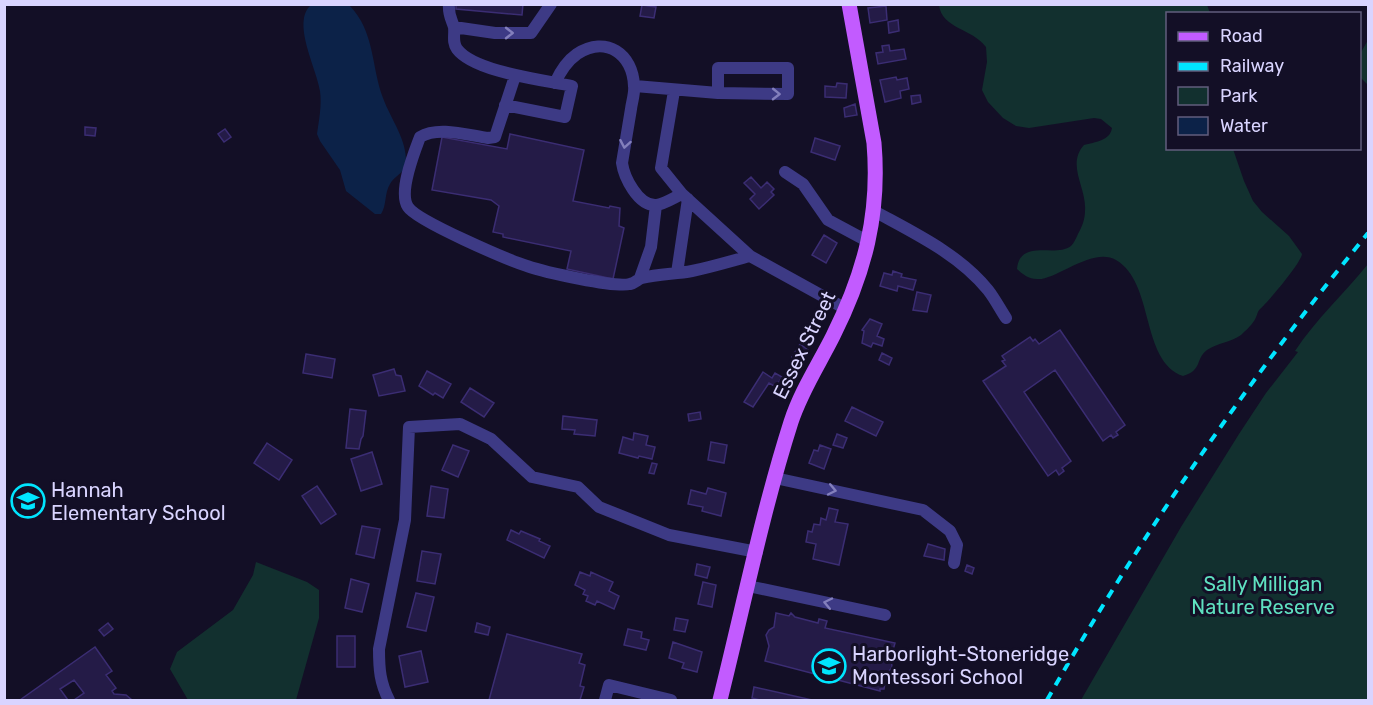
<svg xmlns="http://www.w3.org/2000/svg" width="1373" height="705" viewBox="0 0 1373 705" font-family="Rubik,sans-serif">
<style>
.green{fill:#12302f}
.water{fill:#0c2248}
.building{fill:#241b47;stroke:#3b2d73;stroke-width:1.5}
.lines{fill:none;stroke-linecap:round;stroke-linejoin:round}
.minor{stroke:#3d3a85;stroke-width:12}
.major{stroke:#c25bff;stroke-width:15}
.rail{stroke:#00e5ff;stroke-width:4;stroke-dasharray:9 8;stroke-linecap:butt}
.oneway{stroke:#837fbc}
.labels{text-anchor:middle;stroke-width:6;stroke-linejoin:round;paint-order:stroke}
.street-label{font-size:20px;fill:#d9d4ff;stroke:#130f26}
.poi-label{font-size:20px;fill:#d9d4ff;stroke:#130f26;text-anchor:start}
.park-label{font-size:20px;fill:#5fe0c0;stroke:#130f26}
</style>
<rect width="100%" height="100%" fill="#130f26"/>
<path class="green" d="M939,5H1207L1210,13L1168,14V148L1233,149L1244,181L1253,201L1262,212L1289,236L1302,254C1301,263 1268,302 1260,309C1257,312 1257,317 1254,321C1251,326 1245,331 1241,335C1232,342 1217,343 1207,350C1195,359 1203,370 1183,376C1140,361 1155,283 1116,260C1093,246 1055,281 1037,279C1029,279 1022,274 1017,269C1020,238 1056,258 1071,246C1074,243 1076,238 1078,234C1082,227 1085,219 1085,211C1087,188 1066,165 1084,145C1095,142 1110,141 1112,128L1101,119L1094,118L1029,128L1016,126L1003,118L988,102L982,90L987,62L986,47C972,28 942,29 939,5Z
M1368,40V85L1360,77V54Z
M1368,264V700H1081L1181,527L1239,434L1266,393L1298,352L1295,351C1316,319 1344,294 1368,264Z
M256,562L307,582L319,590V618L296,700H188L170,669L177,652L233,610L253,575Z"/>
<path class="water" d="M311,5H349C375,31 371,66 383,98C391,120 407,139 406,163C405,173 394,176 390,184C384,194 387,205 381,214H375L346,191L340,170L320,141L317,134C319,120 322,105 320,91C317,69 291,22 311,5Z"/>
<path class="building" d="M456,4H523L522,15L456,9Z
M642,5L656,7L654,18L640,16Z
M886,6L887,20L870,23L868,8Z
M898,20L899,31L889,33L888,22Z
M889,45L890,51L904,49L906,59L878,64L876,53L883,52L882,46Z
M896,77L897,80L907,78L909,89L900,91L901,98L885,102L880,80Z
M837,83L847,84L846,98L825,97V86L836,87Z
M920,95L921,102L912,104L911,96Z
M855,104L857,115L845,117L844,108Z
M85,127L96,128L95,136L85,135Z
M225,129L231,137L224,142L218,134Z
M510,134L584,150L573,201L609,208L610,206L620,208L619,226L624,228L613,279L567,269L571,251L503,237V234L493,232L499,206L491,200L432,190L442,137L507,149Z
M815,138L840,146L835,160L811,152Z
M751,177L761,188L767,182L774,189L771,192L774,195L759,209L750,199L755,194L744,183Z
M824,235L837,243L826,263L812,255Z
M893,271L902,274L901,277L916,280L913,290L898,286L897,291L880,286L884,273L892,275Z
M917,292L931,295L927,312L913,310Z
M870,319L882,324L877,336L884,339L882,346L873,343L871,347L862,343L864,331L862,330Z
M1060,330L1125,425L1116,432L1118,435L1113,438L1111,435L1103,441L1055,370L1024,392L1071,461L1062,468L1064,471L1059,475L1056,470L1048,476L983,381L1006,366L1002,361L1005,360L1002,356L1030,337L1033,341L1035,339L1039,344Z
M800,344L808,350L801,362L792,357Z
M882,353L892,358L889,365L879,360Z
M306,354L335,359L332,378L303,373Z
M394,369L396,375L401,376L405,391L379,396L373,375Z
M427,371L451,384L443,398L435,393L433,395L419,386Z
M763,372L772,378L775,373L782,377L776,387L769,383L753,407L744,402Z
M470,388L494,403L484,417L461,402Z
M852,407L883,422L876,436L845,421Z
M350,409L366,411L363,436L361,439L359,449L346,448Z
M700,412L701,419L689,421L688,414Z
M563,416L597,420L595,436L574,434L575,430L562,429Z
M634,433L648,436L646,445L655,447L652,459L639,456L638,458L619,453L623,437L633,440Z
M837,434L847,438L843,448L833,445Z
M711,442L727,445L724,463L708,460Z
M267,443L292,460L279,480L254,463Z
M453,445L469,451L458,477L442,470Z
M820,445L831,449L824,469L809,463L814,450L818,451Z
M372,452L382,484L361,491L351,459Z
M652,463L657,464L654,474L649,473Z
M317,486L336,514L321,524L302,496Z
M431,486L448,489L444,518L427,516Z
M708,488L726,493L721,516L702,511L703,507L688,504L691,490L706,494Z
M829,508L838,510L835,522L848,524L839,565L813,559L816,544L806,542L808,531L812,532L814,524L820,525L821,518L826,520Z
M362,526L380,529L374,558L356,554Z
M511,530L519,534L521,531L540,539L539,541L550,546L544,558L507,540Z
M928,544L945,549L944,560L924,556Z
M422,551L441,554L435,584L417,581Z
M697,564L710,567L707,578L695,575Z
M967,565L974,568L972,574L965,571Z
M580,572L590,576L591,572L613,582L609,591L619,596L614,609L597,601L595,605L586,601L588,596L583,594L585,590L575,585Z
M351,579L369,584L362,612L345,608Z
M703,582L716,585L712,607L698,604Z
M416,593L434,597L426,631L407,627Z
M776,613L789,616L791,613L795,617L818,623L819,619L827,621L825,628L895,643L891,657L892,667L886,676L884,689H880V691L765,661L769,646L766,635L769,630L774,627Z
M676,618L688,620L685,632L674,630Z
M108,623L113,629L104,636L99,630Z
M477,623L490,627L488,635L475,632Z
M628,629L642,632L641,638L649,640L646,650L624,645Z
M507,634L582,654L579,663L585,665L580,686L584,687L580,700H489Z
M337,636H355V667H337Z
M673,642L702,652L697,672L682,668L684,663L669,658Z
M95,647L112,671L106,675L116,688L112,691L114,694L126,695L132,700H74L84,693L74,680L60,689L68,700H20Z
M421,651L428,682L405,687L399,656Z
M754,687L812,700H760L752,698Z"/>
<g class="lines">
<path class="minor" d="M449,4C448,14 451,18 454,27C455,35 452,42 457,49C474,72 544,80 572,86L565,117L505,105
M454,27L495,33H531L551,4
M515,76L495,137L488,138C467,135 438,126 420,137C414,153 398,192 408,207C417,221 508,260 527,266C544,272 615,288 630,284C635,283 638,279 642,278C658,274 676,274 692,271C712,267 731,261 750,256
M555,83C560,72 567,61 577,54C606,35 633,54 634,86C635,93 632,101 631,109C628,127 625,145 622,163C624,177 638,206 656,205C663,205 675,197 682,194
M635,86L718,93L788,94V68H718V93
M674,91L661,168L682,194L750,256L846,309
M785,172L803,184L828,220L869,242
M874,211C914,233 959,254 988,290C995,299 1000,309 1006,318
M677,273L688,199
M640,278L651,247L656,205
M775,478L923,510L950,531L957,545L954,563
M748,586L885,615
M389,700C380,683 379,669 379,649L405,520L409,427L460,424L491,439L532,477L578,487L599,507L669,535L757,552
M605,700L609,685L671,700"/>
<path class="major" d="M720,700C743,608 762,513 791,422C801,391 819,364 833,336C865,272 880,214 874,143L849,4"/>
<path class="rail" d="M1047,700C1141,535 1248,380 1368,233"/>
</g>
<defs><path id="oneway-chevron" d="M-2-3.5L2.5 0L-2 3.5" fill="none" stroke-width="1.6" stroke-linecap="round" stroke-linejoin="round" transform="scale(1.5)"/></defs>
<g class="oneway">
<use href="#oneway-chevron" transform="translate(509 33)"/>
<use href="#oneway-chevron" transform="translate(776 94) rotate(1)"/>
<use href="#oneway-chevron" transform="translate(625 144) rotate(100)"/>
<use href="#oneway-chevron" transform="translate(832 490) rotate(12)"/>
<use href="#oneway-chevron" transform="translate(828 603) rotate(-168)"/>
</g>
<defs>
<symbol id="school-ring" viewBox="-11 -11 22 22"><circle r="9.5" fill="#130f26" stroke="#00e5ff" stroke-width="1.5"/><path d="M0-5L7-2L0 1L-7-2ZM-4 1L0 2.5L4 1V4Q0 6-4 4Z" fill="#00e5ff"/></symbol>
</defs>
<g fill-rule="evenodd">
<use href="#school-ring" x="9" y="482" width="38" height="38"/>
<use href="#school-ring" x="810" y="647" width="38" height="38"/>
</g>
<g class="labels">
<g class="street-label">
<text transform="translate(804 345) rotate(-64)" y="7">Essex Street</text>
</g>
<g class="poi-label">
<text x="51" y="497">Hannah<tspan x="51" dy="23">Elementary School</tspan></text>
<text x="852" y="661">Harborlight-Stoneridge<tspan x="852" dy="23">Montessori School</tspan></text>
</g>
<g class="park-label">
<text x="1263" y="591">Sally Milligan<tspan x="1263" dy="23">Nature Reserve</tspan></text>
</g>
</g>
<rect width="1373" height="705" fill="none" stroke="#d9d4ff" stroke-width="12"/>
<rect x="1166" y="12" width="195" height="138" fill="#130f26" stroke="#625e7d" stroke-width="1.5"/>
<rect x="1178" y="32" width="30" height="9" fill="#c25bff" stroke="#625e7d" stroke-width="1.5"/>
<text x="1220" y="42" font-size="18" fill="#d9d4ff">Road</text>
<rect x="1178" y="62" width="30" height="9" fill="#00e5ff" stroke="#625e7d" stroke-width="1.5"/>
<text x="1220" y="72" font-size="18" fill="#d9d4ff">Railway</text>
<rect x="1178" y="87" width="30" height="18" fill="#12302f" stroke="#625e7d" stroke-width="1.5"/>
<text x="1220" y="102" font-size="18" fill="#d9d4ff">Park</text>
<rect x="1178" y="117" width="30" height="18" fill="#0c2248" stroke="#625e7d" stroke-width="1.5"/>
<text x="1220" y="132" font-size="18" fill="#d9d4ff">Water</text>
</svg>
